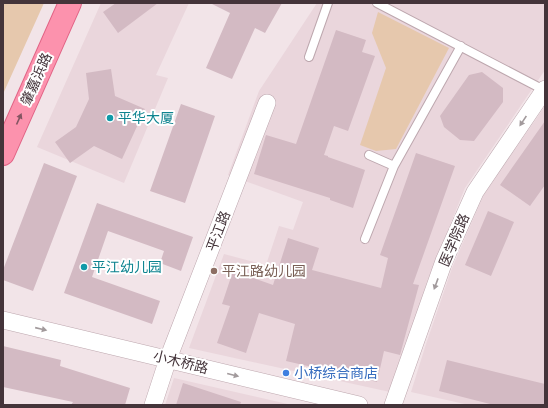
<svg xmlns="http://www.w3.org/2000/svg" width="548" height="408" viewBox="0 0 548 408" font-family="'Work Sans','Noto Sans SC',sans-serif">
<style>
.residential{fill:#ead6dc}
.green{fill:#e6c8ad}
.building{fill:#d3bac3}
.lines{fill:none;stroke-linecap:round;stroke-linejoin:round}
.service-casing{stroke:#bda7ae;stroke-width:10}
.minor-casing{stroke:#bda7ae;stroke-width:18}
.primary-casing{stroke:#e16385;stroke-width:24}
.service{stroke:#fff;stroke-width:8}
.minor{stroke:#fff;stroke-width:17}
.primary{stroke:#fc92ad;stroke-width:22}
.oneway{fill:#845562}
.oneway2{fill:#a29a9c}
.culture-dot{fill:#0f9aa8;stroke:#fff;stroke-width:1.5}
.education-dot{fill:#8d6e63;stroke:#fff;stroke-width:1.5}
.shop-dot{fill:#3f7fe0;stroke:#fff;stroke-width:1.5}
.labels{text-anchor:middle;stroke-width:4;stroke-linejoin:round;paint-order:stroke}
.street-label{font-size:14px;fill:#44343a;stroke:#fff}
.culture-label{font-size:14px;fill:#0d838f;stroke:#fff;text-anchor:start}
.education-label{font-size:14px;fill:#785e54;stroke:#fff;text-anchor:start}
.shop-label{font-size:14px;fill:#366cbe;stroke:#fff;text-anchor:start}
</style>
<rect width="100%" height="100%" fill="#f2e4e8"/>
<path class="residential" d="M101,3H189L156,75L168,78L124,183L37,147Z
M317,3H545V70L465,188L428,279L390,392L189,348L224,254L266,265L279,226L293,230L303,202L228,175L259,91Z
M545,106V405H469L411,392L426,344L452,268L484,194Z
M174,378L292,405H165Z"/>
<path class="green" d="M3,3H44L3,94Z
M378,12L449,48L396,149L376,151L360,145L386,68L372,33Z"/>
<path class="building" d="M116,3H158L118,33L103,12Z
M210,3H282L265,33L255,28L232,79L206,68L230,13Z
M336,30L366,40L362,52L375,56L348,131L334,126L324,155L328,156V157L365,170L353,208L330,200V198L254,174L266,135L296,144Z
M111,69L115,96L145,109L122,159L94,146L70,163L55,142L76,127L89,99L86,73Z
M482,72L503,88V102L474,141L460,140L444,127L440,116L469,75Z
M181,104L215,116L185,203L150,191Z
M545,121V185L530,206L500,185Z
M416,153L455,166L413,284L419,285L400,355L384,351L377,382L286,361L295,324L259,313L246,353L217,343L230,306L222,304L233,271L273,285L288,238L319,248L312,270L381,288L388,258L380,255Z
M44,163L77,176L33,291L3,280V270Z
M97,203L193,237L181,271L160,263L164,251L108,231L92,277L160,301L152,324L64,293Z
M488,211L514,222L491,276L465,265Z
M3,346L61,360L60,366L130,388L125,405H71L73,402L3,387Z
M447,360L545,384V405H494L439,391Z
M183,383L241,402L240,405H176Z"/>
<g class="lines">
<defs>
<path id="service" d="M377,3L544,90
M309,57L328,3
M369,155L394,166
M365,239L394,166L461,46"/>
<path id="minor" d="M3,320L359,405
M153,405L168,359L267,103
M393,405L444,261L475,192L545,89"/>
<path id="primary" d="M3,154L70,3"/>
</defs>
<use href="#service" class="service-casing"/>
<use href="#minor" class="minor-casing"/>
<use href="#primary" class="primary-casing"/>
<use href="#service" class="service"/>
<use href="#minor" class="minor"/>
<use href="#primary" class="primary"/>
</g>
<defs><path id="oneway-solid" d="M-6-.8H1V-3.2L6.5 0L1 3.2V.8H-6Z"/></defs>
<use class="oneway" href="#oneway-solid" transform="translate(19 119) rotate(-66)"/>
<g class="oneway2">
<use href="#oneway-solid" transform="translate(523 121) rotate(124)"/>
<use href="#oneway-solid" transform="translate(436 284) rotate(110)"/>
<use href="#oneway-solid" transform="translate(41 329) rotate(13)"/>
<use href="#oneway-solid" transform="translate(233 375) rotate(14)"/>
</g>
<g class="culture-dot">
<circle cx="110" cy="118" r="4"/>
<circle cx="84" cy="267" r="4"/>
</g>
<circle class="education-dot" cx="214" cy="271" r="4"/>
<circle class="shop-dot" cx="286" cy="373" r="4"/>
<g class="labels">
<g class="street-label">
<text transform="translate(36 79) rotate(-66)" y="5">肇嘉浜路</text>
<text transform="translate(218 231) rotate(-69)" y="5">平江路</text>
<text transform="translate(454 240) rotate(-67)" y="5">医学院路</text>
<text transform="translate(181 362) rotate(14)" y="5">小木桥路</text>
</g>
<g class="culture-label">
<text x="118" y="123">平华大厦</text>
<text x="92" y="272">平江幼儿园</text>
</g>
<g class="education-label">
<text x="222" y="276">平江路幼儿园</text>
</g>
<g class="shop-label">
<text x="294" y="378">小桥综合商店</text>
</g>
</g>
<rect width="548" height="408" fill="none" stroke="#44343a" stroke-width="8"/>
</svg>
